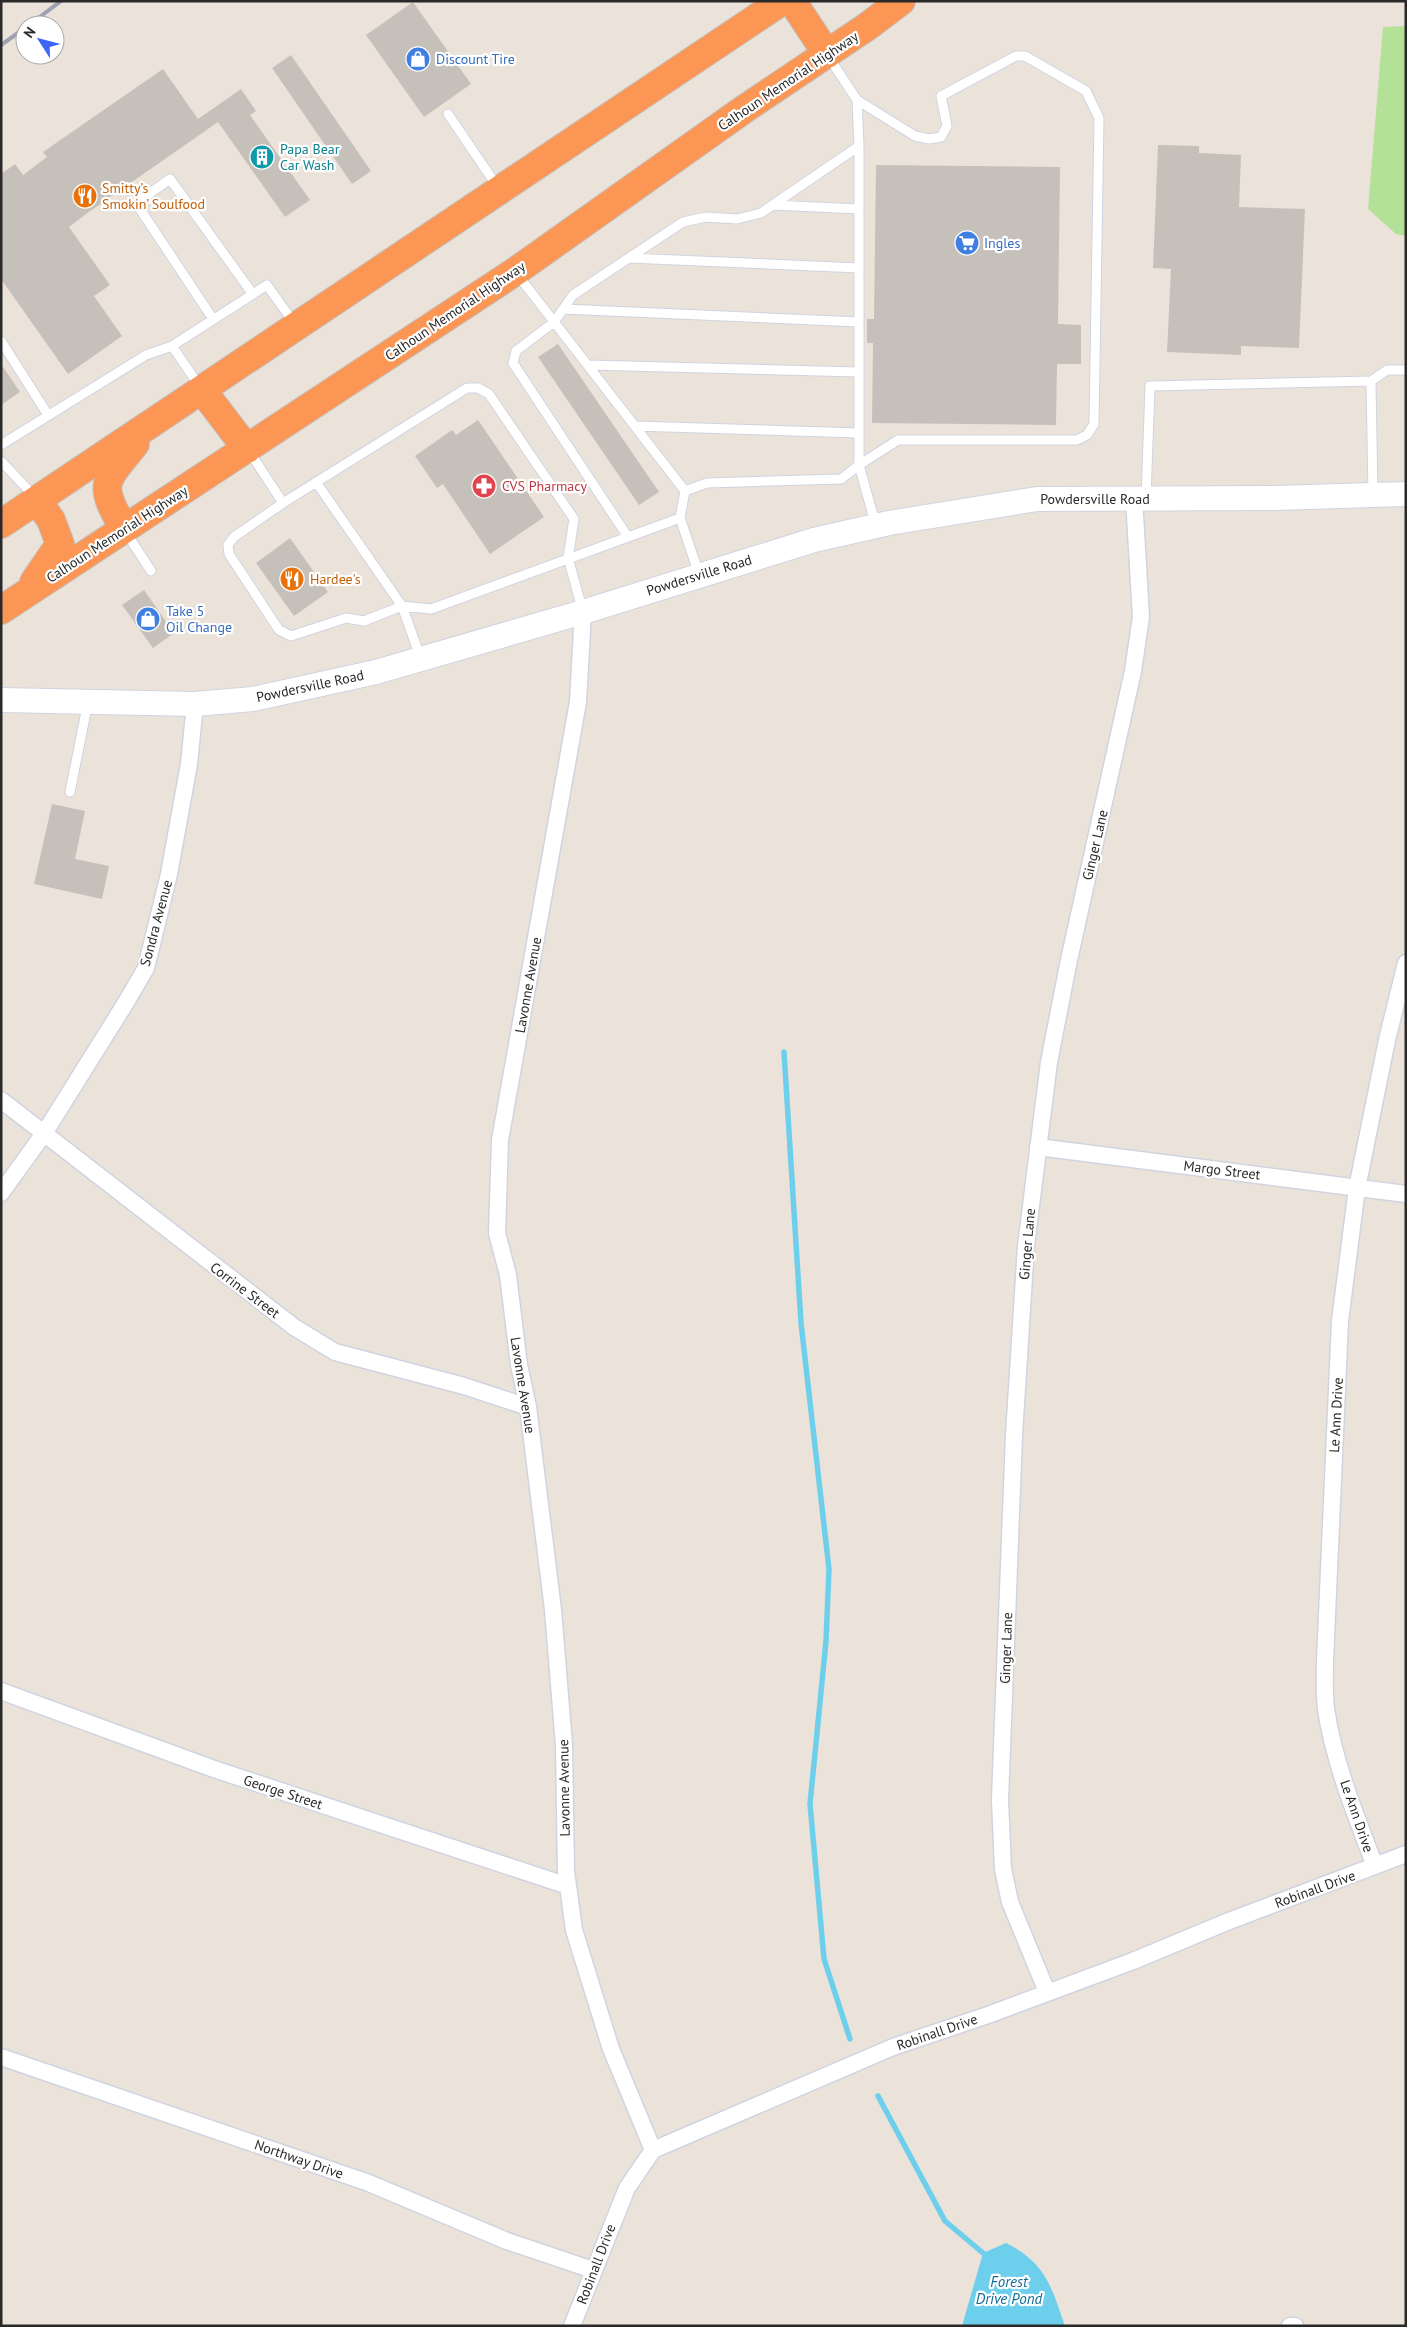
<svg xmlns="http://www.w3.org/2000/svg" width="1407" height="2327" viewBox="0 0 1407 2327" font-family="'PT Sans',sans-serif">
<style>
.green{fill:#b3e197}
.water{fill:#6ecfec}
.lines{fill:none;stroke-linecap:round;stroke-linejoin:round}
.stream{stroke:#6ecfec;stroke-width:5.5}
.building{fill:#c6c0ba}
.lane-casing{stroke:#d0d4e1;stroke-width:11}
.street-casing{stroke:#d0d4e1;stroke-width:19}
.secondary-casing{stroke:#d0d4e1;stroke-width:26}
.highway-casing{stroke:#c3c3c3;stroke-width:30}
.lane{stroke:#fff;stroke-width:9}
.street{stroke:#fff;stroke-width:16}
.secondary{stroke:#fff;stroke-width:24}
.highway{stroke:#fb9655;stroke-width:28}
.rail{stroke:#9da1b3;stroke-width:4}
.labels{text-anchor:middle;stroke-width:4.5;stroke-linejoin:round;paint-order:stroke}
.shop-label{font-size:14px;fill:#366cbe;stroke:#fff;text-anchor:start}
.street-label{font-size:14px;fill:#292929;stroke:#fff}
.culture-label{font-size:14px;fill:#0d838f;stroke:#fff;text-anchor:start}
.food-label{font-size:14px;fill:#c56008;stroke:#fff;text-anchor:start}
.health-label{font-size:14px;fill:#be3a42;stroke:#fff;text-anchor:start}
.water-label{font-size:15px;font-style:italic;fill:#106d96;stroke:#fff}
</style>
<rect width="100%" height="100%" fill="#ebe3da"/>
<path class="green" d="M1406,26V236L1396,234L1368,209L1383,27Z"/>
<path class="water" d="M1006,2243C1046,2263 1051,2286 1065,2326H962L983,2253Z"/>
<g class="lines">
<path class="stream" d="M784,1052L801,1323L829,1569L826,1641L810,1804L824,1959L850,2039
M878,2096L945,2221L983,2253"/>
</g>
<path class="building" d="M413,2L471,84L424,117L366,35Z
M291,55L371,171L352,184L272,68Z
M163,69L198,119L241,89L256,111L250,115L310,200L285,217L218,122L86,214L69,227L110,285L94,296L122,336L68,374L1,279V174L15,164L23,175L47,157L43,152Z
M1158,145L1199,146V153L1241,155L1239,207L1305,209L1299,348L1241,346V355L1167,352L1171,269L1153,268Z
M876,165L1060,167L1058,324L1081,325V364H1057L1056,425L872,423L873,343H867V319H874Z
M558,344L659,492L639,505L538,357Z
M1,364L20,392L1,405Z
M478,420L544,517L490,554L443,484L437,488L415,456L452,430L456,435Z
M290,538L328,592L294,616L256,563Z
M144,590L174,633L153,648L122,605Z
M52,804L85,811L75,859L109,866L102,899L34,884Z"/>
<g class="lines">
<defs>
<path id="lane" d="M448,114L499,189
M859,146V465L876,526
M773,205L859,209
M629,258L859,268
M517,274L685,491
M563,309L859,322
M213,319L136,203L170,179L252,293
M1,341L48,415
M172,346L267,285L294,323
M588,365L859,372
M1371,381L1387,370H1406
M635,426L858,433
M1,445L146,355L172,346L200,387
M249,451L283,503
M1,461L36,498
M316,482L402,606L421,659
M1146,498L1150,386L1371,381L1373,495
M680,518L699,574
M125,531L151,571
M628,537L513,363L516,351L554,322L573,295L683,222L706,217L737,219L761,213L859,146L857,100
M583,612L568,558L574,519L489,394L478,388H467L283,503L234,537L228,545L229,554L279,630L291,636L346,618L364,621L402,606L431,609L680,518L685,491L707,483L841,479L859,465L898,440H1077L1087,435L1094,424L1099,118L1086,91L1025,56H1016L941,96L947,126L941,137L929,139L915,136L857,100L828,56
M70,792L88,702"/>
<path id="street" d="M583,612L578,702L500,1140L497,1233L508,1275L519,1365L528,1407L553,1610L564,1745L566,1871L574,1930L611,2049L653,2150
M1,1100L294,1327L335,1352L464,1386L528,1407
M1038,1147L1406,1194
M1,1193L45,1132L125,1004L146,968L169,874L189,764L195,704
M1,1691L214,1769L568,1886
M1375,1866C1356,1816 1334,1763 1326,1709C1324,1693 1325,1676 1325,1660L1340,1321L1357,1188L1387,1040L1406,963
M1047,1992L1010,1902L1003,1869L1000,1800L1014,1435L1026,1246L1049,1062L1069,960L1133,671L1141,617L1134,498
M1,2057L369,2183L507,2241L593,2270
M572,2326L627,2188L653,2150L893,2047L988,2015L1133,1961L1229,1921L1406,1854
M1290,2326H1295"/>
<path id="secondary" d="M1,700L195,704L253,699L376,672L583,612L814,540L889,523L1037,499L1275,498L1406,494"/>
<path id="highway" d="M792,1L827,54
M202,390L247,449
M1,524L782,1
M124,529C98,483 103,484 135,444
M34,582L60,544L51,520L37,500
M1,610L516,271L743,110L868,26L901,1"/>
</defs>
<use href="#lane" class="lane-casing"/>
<use href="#street" class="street-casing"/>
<use href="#secondary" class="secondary-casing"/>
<use href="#highway" class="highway-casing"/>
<use href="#lane" class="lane"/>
<use href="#street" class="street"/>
<use href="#secondary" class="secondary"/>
<use href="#highway" class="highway"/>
<path class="rail" d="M29,25L61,1
M1,45L25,28"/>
</g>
<defs>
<symbol id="shop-disc" viewBox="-11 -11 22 22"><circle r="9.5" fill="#3f7fe0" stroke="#fff"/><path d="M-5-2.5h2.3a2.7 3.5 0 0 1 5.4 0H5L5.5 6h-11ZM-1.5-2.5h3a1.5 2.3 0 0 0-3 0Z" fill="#fff"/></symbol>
<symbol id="building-disc" viewBox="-11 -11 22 22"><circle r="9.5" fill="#0f9aa8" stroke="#fff"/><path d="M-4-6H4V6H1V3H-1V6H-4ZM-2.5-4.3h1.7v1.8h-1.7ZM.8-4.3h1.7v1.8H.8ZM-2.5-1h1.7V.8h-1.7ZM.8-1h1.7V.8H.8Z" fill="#fff"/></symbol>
<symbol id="restaurant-disc" viewBox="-11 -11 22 22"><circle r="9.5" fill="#e8710a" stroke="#fff"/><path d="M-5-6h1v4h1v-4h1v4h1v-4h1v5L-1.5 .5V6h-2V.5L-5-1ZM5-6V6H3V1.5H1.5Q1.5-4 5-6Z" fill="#fff"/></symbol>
<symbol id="supermarket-disc" viewBox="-11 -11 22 22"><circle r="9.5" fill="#3f7fe0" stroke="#fff"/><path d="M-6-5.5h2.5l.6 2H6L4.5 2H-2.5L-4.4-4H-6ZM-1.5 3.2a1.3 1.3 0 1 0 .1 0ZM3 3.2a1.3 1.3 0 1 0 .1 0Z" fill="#fff"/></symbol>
<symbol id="pharmacy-disc" viewBox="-11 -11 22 22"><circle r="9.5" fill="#e0444e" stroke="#fff"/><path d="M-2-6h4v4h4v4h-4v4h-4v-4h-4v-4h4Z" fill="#fff"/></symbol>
</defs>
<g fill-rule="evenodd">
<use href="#shop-disc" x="404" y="45" width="28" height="28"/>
<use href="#building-disc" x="248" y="143" width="28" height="28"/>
<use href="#restaurant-disc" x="71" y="182" width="28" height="28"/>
<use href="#supermarket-disc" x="953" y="229" width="28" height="28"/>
<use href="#pharmacy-disc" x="470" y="472" width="28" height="28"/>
<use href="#restaurant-disc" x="278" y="565" width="28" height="28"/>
<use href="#shop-disc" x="134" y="605" width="28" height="28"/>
</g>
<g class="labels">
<g class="shop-label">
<text x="436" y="64">Discount Tire</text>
<text x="984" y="248">Ingles</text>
<text x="166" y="616">Take 5<tspan x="166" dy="16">Oil Change</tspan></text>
</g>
<g class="street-label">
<text transform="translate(788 81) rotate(-34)" y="5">Calhoun Memorial Highway</text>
<text transform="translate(455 311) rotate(-34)" y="5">Calhoun Memorial Highway</text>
<text x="1095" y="504">Powdersville Road</text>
<text transform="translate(117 534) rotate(-33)" y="5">Calhoun Memorial Highway</text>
<text transform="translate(699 575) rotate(-17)" y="5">Powdersville Road</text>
<text transform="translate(310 686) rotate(-12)" y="5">Powdersville Road</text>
<text transform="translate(1095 845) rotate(-77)" y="5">Ginger Lane</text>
<text transform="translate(156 923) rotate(-75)" y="5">Sondra Avenue</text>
<text transform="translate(528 985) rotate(-80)" y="5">Lavonne Avenue</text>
<text transform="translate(1222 1170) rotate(7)" y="5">Margo Street</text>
<text transform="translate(1027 1244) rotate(-85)" y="5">Ginger Lane</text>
<text transform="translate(245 1290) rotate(37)" y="5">Corrine Street</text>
<text transform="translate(523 1385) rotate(81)" y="5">Lavonne Avenue</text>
<text transform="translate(1336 1415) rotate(-87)" y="5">Le Ann Drive</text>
<text transform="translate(1006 1648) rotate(-88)" y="5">Ginger Lane</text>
<text transform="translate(564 1788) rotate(-91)" y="5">Lavonne Avenue</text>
<text transform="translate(283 1792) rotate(18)" y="5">George Street</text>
<text transform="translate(1357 1816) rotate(71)" y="5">Le Ann Drive</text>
<text transform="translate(1315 1889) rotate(-20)" y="5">Robinall Drive</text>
<text transform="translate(937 2032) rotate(-19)" y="5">Robinall Drive</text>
<text transform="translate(299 2159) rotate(19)" y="5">Northway Drive</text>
<text transform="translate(596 2264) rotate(-69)" y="5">Robinall Drive</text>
</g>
<g class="culture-label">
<text x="280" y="154">Papa Bear<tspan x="280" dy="16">Car Wash</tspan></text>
</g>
<g class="food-label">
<text x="102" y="193">Smitty’s<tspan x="102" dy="16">Smokin’ Soulfood</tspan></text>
<text x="310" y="584">Hardee's</text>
</g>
<g class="health-label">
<text x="502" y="491">CVS Pharmacy</text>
</g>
<g class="water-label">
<text x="1009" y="2287">Forest<tspan x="1009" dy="17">Drive Pond</tspan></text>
</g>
</g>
<rect width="1407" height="2327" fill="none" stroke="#292929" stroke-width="5"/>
<g transform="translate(40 40) rotate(306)"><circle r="24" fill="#ffffff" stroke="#a9a9a9"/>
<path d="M0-4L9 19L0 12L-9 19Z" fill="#3c66f6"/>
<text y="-8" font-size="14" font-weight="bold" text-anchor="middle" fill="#292929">N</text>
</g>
</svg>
